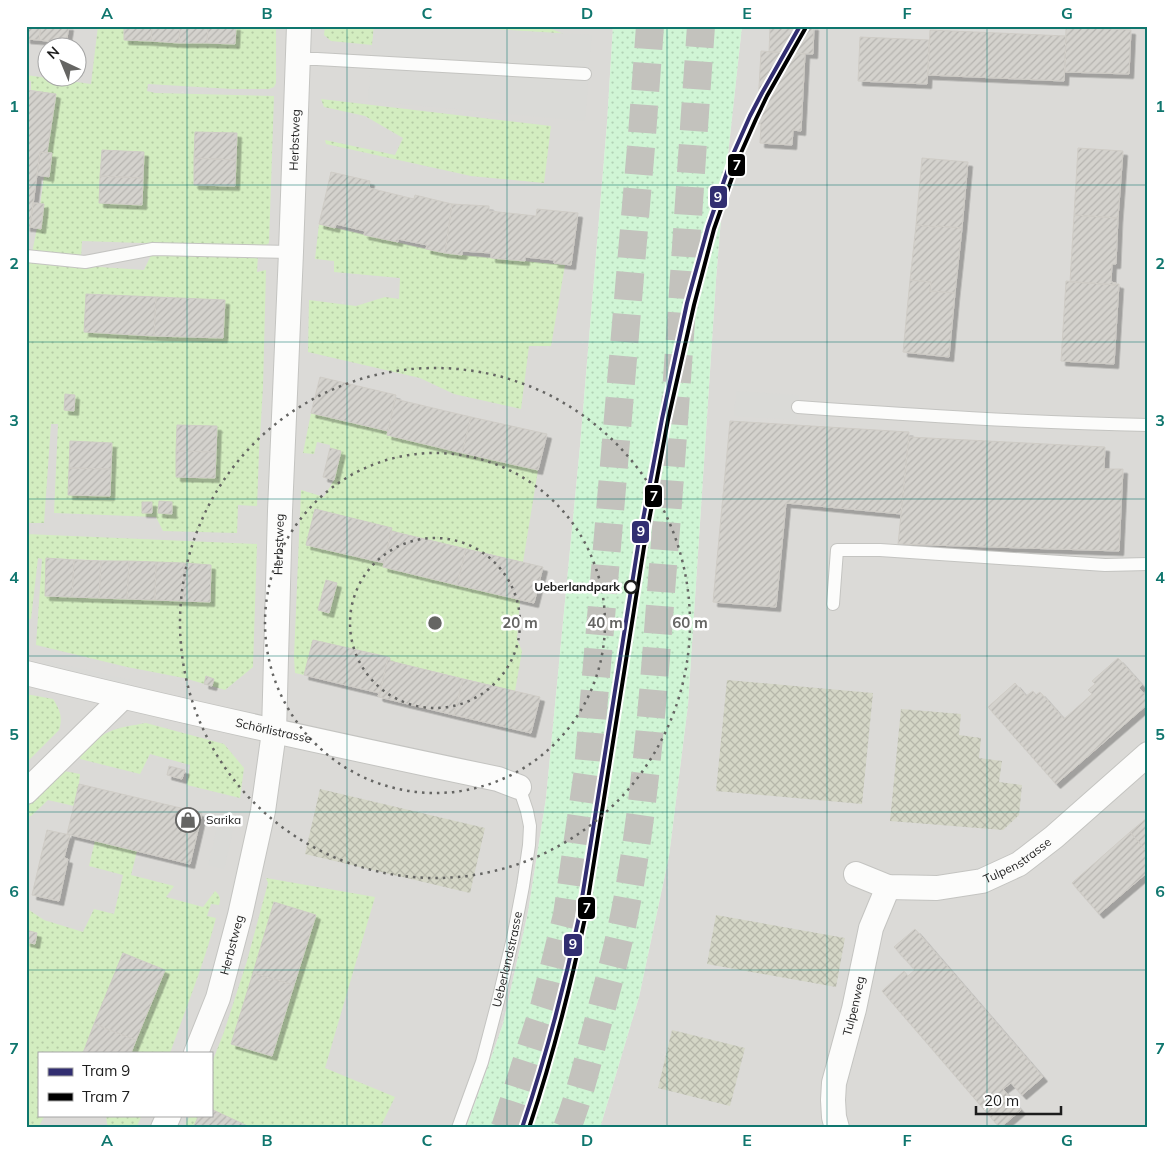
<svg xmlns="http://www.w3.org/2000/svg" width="1174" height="1154" viewBox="0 0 1174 1154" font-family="Mulish,sans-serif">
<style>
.residential{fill:#dbdad7;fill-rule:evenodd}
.construction{fill:url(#construction-cross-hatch)}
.grass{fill:url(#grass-dots);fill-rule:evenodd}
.park{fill:url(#park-dots)}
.parking{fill:#dadad7}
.building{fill:url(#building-hatch);stroke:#cfccc6;filter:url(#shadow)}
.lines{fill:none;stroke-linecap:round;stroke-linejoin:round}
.highway-tunnel{stroke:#c3c2bd;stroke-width:28;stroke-dasharray:28 14;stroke-linecap:butt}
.lane-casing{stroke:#c4c4c1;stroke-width:14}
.street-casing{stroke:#c4c4c1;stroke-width:26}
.lane{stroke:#fcfcfb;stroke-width:12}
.street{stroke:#fcfcfb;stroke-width:24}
.tram-1-casing{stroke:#fff;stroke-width:8}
.tram-2-casing{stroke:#fff;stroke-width:8}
.tram-1{stroke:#322e71;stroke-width:4}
.tram-2{stroke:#000;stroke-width:4}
.grid{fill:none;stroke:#0f766e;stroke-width:1;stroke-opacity:0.55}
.ring{fill:none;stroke:#656563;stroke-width:2.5;stroke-dasharray:2.5 5}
.stop-dot{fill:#fff;stroke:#1d1d1d;stroke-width:2.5}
.labels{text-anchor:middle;stroke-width:5;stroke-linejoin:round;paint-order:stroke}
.street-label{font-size:12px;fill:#1d1d1d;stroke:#fff}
.stop-label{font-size:12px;font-weight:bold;fill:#1d1d1d;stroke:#fff;text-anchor:end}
.poi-label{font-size:12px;fill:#1d1d1d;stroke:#fff;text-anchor:start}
.centre{fill:#656563;stroke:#fff;stroke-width:2.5}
.ring-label{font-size:15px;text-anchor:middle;font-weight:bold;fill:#656563;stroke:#fff;stroke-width:5;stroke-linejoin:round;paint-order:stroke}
.line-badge{stroke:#fff;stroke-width:2}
.badge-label{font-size:14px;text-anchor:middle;font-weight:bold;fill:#fff}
.neatline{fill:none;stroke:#0f766e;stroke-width:2}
.grid-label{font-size:16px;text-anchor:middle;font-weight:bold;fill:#0f766e}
</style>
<defs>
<pattern id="construction-cross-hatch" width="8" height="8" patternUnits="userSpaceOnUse" patternTransform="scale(1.25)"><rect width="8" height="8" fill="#d4d6c6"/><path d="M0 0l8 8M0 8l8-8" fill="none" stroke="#b6b7aa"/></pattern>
<pattern id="grass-dots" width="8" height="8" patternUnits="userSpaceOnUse" patternTransform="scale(1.25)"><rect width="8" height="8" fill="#d3edc0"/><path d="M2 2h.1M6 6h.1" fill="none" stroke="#b5cba5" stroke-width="1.8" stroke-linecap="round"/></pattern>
<pattern id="park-dots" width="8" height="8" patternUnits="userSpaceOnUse" patternTransform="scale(1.25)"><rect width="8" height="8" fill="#d0f5d5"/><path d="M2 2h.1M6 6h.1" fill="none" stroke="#b2d2b6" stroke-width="1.8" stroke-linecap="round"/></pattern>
<pattern id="building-hatch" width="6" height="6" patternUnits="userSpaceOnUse" patternTransform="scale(1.25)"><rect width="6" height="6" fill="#d4d2cd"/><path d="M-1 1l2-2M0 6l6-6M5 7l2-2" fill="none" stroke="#b6b4b0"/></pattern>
<filter id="shadow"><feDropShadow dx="4.5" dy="4.5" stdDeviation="0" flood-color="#0004"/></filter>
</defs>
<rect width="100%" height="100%" fill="#ecebe5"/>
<path class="residential" d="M26,26H613L607,123L580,446L546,798L528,912L503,1024L466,1128H26ZM48,48H78V78H48ZM39,1053H211V1115H39Z
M742,26H1148V1128H600L639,997L669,856L688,705L716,280L721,219Z"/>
<path class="construction" d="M727,680L873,693L862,804L716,791Z
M901,709L961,714L959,735L981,738L979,758L1002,761L999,782L1022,785L1019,815L1003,830L890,821Z
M320,789L485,828L470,893L305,854Z
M716,915L845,938L836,987L707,964Z
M672,1030L745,1048L730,1106L658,1088Z"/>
<path class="grass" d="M98,26H124V40L234,44L236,26H276V83L274,87L269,89H232L148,84L147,91L155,93L274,96L269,243L264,247L82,241L81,257L32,253L37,228L55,94L31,90V81L26,80V75L91,84ZM195,132L237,133L235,186L194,185ZM102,150L144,152L142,204L100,176Z
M325,26H374L372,45L331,41L324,35Z
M444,26H529L549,28L564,34Z
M321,99L551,126L544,183L471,176L326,144L325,140L395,155L403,138L365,116L324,107Z
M319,224L426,249L462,255L565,265L551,346H529L521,409L454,394L420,378L308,352L309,300L356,306L385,297L399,299L400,278L334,272V261L315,259Z
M151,255H258L257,272L266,270L263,387L259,452L257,506L238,505L237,533L163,531L156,517L54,513L58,424H51L44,523H26V325L30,299L26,298V262L144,270ZM217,426L215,478L176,477Z
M311,413L388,431L387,435L538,470L523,562L391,531L392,528L315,509L306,545L384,563L383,567L520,600L517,639L522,651L515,691L390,661V658L313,640L304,675L295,673L294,657L301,490L324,497L334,480L341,452L330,448V445L317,442L314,454L303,453Z
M26,534L257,544L253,667L225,690L184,678L127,667L36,645L42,559L38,558L31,619L26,618ZM46,558L211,565L210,602L45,596Z
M26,694L53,699C60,710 63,717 59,730L26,763Z
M146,723L224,744L244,768L240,798L187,785L190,765L150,754L140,774L80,759C80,754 84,751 88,747C109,727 120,728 146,723Z
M64,771L80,774L79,784L74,806L48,800L31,816H28L26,815V808Z
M95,841L137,851L131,875L174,886L166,897L203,907L215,891C220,895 221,899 219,905L211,904L207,916L216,918C204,964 186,1008 170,1053H131L165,970L123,953L83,1053H39V1115H45L38,1128H26V908L44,920L83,932L94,909L114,914L123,875L89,866Z
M266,878L375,897L325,1068L395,1097L380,1128H184L190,1115H211V1065L224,1032L247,961L268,883Z
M106,1115H142L136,1128H111L107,1124Z"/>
<path class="park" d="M613,26H742L721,219L716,280L688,705L669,856L639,997L600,1128H466L503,1024L528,912L546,798L580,446L607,123Z"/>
<path class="parking" d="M374,26H444L592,35L585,121L368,101Z
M736,391L799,395L797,420L734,416Z
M43,660L130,680L128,687L41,668Z
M221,810L237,814L224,869L208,865Z"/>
<path class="building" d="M26,26H41L39,40L26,39Z
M41,26H69L66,44L39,40Z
M124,26H152L151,41L124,40Z
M152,26H180L179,43L151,41Z
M180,26H208L207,43H179Z
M208,26H236L235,44L207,43Z
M770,26H814L813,54L769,52Z
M1066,27L1131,30L1129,74L1065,72Z
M930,30L1066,36L1064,81L928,75Z
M860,37L929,40L927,84L858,81Z
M761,51L805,54L801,131L793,130L792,145L760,143L761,124L757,123Z
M26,90L56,94L47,153L40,152L30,227H26Z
M195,132L237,133L236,160L194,158Z
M1078,148L1123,151L1118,218L1074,215Z
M102,150L144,152L143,178L100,176Z
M40,152L52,153L49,177L37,175Z
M194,158L236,160L235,186L194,185Z
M922,158L968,162L962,228L937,226V227L916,225Z
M331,172L370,181L369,188L414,199L415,195L452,204L445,253L426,249L427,245L398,239V242L364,235L365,231L336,224L335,228L319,224Z
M100,176L143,178L142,205L99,203Z
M33,203L44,204L41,229L30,227Z
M452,204L489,206V211L536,216L537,209L578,213L571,265L554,263V260L525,257V261L491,258V253L462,251V255L445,253Z
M1074,215L1118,218L1116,264H1112L1111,282L1116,283V285L1070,282Z
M916,225L937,227V226L962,228L955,293L930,291L931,282L910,280Z
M910,280L931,282L930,291L955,293L949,357L903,352Z
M1066,281L1116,285V284H1119L1114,364L1061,361Z
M86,294L156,297L154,336L84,332Z
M156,297L225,300L223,338L154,336Z
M320,377L396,395L388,431L311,413Z
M65,394L75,395L74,411L64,410Z
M395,399L471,417L462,453L387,435Z
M471,417L547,434L538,470L462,453Z
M730,421L909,432L901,514L786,503L776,607L713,602Z
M177,425L217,426L216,452L176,451Z
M909,437L1105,447L1104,469H1123L1119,551L898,544Z
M70,441L112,443L111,469L69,468Z
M330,448L341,451L334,480L323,477Z
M176,451L216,452L215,478L176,477Z
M69,468L111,469L110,496L68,495Z
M159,501L172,502V514L158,513Z
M142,502H152V513H142Z
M315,509L392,528L384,563L306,545Z
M391,531L466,549L457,585L383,567Z
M466,549L543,567L534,603L457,585Z
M46,558L74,560L72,597L45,596Z
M74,560L101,561L99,598L72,597Z
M101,561H129L127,599L99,598Z
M129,561L156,562L155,600L127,599Z
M156,562L184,563L183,601L155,600Z
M184,563L211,565L210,602L183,601Z
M326,580L337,583L329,613L318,610Z
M313,640L388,657L379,697L378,696L379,693L304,675Z
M388,657L390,658V661L463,679L454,715L379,697Z
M1118,658L1142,685L1139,688L1148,698V704L1056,784L988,707L1015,683L1026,696L1033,691L1036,695L1040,692L1064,719L1092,694L1088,690L1095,684L1092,681Z
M206,676L214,679L212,686L204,684Z
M463,679L540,697L531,733L454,715Z
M169,766L185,770L182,779L167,775Z
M79,784L202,813L190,864L67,834Z
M1148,817V853L1130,832Z
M47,830L70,835L64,858L68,859L59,901L32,895Z
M1130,832L1148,853V872L1099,914L1072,883Z
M274,902L316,915L294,985L253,973Z
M915,929L1043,1077L1022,1095L1011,1083L1003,1089L1021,1110L1000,1128L882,991L904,971L908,976L915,970L894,947Z
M26,930L37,933L35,944L26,942Z
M123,953L165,970L136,1040L94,1024Z
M253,973L294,985L272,1056L231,1044Z
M94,1024L136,1040L131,1053H83Z
M211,1109L252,1128H193L199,1115H211Z"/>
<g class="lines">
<path class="highway-tunnel" d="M505,1128L544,1007L567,915L588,770L642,135L650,26
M567,1128C580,1095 588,1060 597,1026C609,981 621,936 629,890C647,787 654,683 662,579C677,395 688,210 701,26"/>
<defs>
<g id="lane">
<path d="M298,59H317L585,74"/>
<path d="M26,256L85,262L153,249L291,252"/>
<path d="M798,407C914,415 1031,423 1148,425"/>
<path d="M833,604L837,550H880L1105,565L1148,564"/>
<path id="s1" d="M458,1128L482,1062L498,1001L513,938L523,886L529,845L530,826L527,811L519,787"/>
</g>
<g id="street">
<path id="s2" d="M26,673C183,712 340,746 498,779L519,787"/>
<path d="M26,792L123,697"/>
<path id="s3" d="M856,874L888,887L937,888L982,881L1019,864L1054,837L1148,754"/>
<path id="s4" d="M196,1053L218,998L240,915L263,811L274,732L280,511L291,252L299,26"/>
<path d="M163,1128L169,1115"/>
<path id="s5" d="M837,1128L834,1117L833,1100L834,1083L854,1009L871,928L888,887"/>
</g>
</defs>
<use href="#lane" class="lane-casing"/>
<use href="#street" class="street-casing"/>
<use href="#lane" class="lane"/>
<use href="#street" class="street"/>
<defs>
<path id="tram-1" d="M522,1128C545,1059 564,989 579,917L638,546L662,419L687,303L708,227L734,152L750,116L762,93L800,26"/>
<path id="tram-2" d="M529,1128C552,1059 570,989 585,918L644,547L668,420L694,305L714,229L740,155L756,119L767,96L805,29"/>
</defs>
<use href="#tram-1" class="tram-1-casing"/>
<use href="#tram-2" class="tram-2-casing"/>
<use href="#tram-1" class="tram-1"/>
<use href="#tram-2" class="tram-2"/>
</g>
<path class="grid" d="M187,26V1053M347,26V1128M507,26V1128M667,26V1128M827,26V1128M987,26V1128M26,185H1148M26,342H1148M26,499H1148M26,656H1148M26,812H1148M26,970H1148M187,1115V1128"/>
<g class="ring">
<circle cx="435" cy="623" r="85"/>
<circle cx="435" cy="623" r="170"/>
<circle cx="435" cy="623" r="255"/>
</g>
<defs>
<symbol id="shop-ring" viewBox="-11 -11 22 22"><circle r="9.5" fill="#fff" stroke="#656563" stroke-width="1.5"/><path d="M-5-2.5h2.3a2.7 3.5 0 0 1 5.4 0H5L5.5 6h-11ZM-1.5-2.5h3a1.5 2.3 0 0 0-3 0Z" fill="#656563"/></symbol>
</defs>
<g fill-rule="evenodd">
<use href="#shop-ring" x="174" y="806" width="28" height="28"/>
</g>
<circle class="stop-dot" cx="631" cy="587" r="6"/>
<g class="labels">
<g class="street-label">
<text dy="4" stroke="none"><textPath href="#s4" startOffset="924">Herbstweg</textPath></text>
<text dy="4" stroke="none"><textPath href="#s4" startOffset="519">Herbstweg</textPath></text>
<text dy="4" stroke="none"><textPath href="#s2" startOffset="254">Schörlistrasse</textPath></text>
<text dy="4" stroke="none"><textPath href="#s3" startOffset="170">Tulpenstrasse</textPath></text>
<text dy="4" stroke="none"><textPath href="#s4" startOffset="114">Herbstweg</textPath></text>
<text dy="4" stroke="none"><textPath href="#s1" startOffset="176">Ueberlandstrasse</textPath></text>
<text dy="4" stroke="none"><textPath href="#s5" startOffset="125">Tulpenweg</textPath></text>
</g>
<g class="stop-label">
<text x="620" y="591">Ueberlandpark</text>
</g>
<g class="poi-label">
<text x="206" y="824">Sarika</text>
</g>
</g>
<circle cx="435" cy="623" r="8" class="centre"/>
<g class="ring-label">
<text x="520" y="628">20 m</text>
<text x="605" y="628">40 m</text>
<text x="690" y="628">60 m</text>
</g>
<g class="line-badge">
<rect x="727" y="153" width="19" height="24" rx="5" fill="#000"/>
<rect x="709" y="185" width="19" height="24" rx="5" fill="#322e71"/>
<rect x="644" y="484" width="19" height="24" rx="5" fill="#000"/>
<rect x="631" y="520" width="19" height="24" rx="5" fill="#322e71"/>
<rect x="577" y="896" width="19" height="24" rx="5" fill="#000"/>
<rect x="563" y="933" width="20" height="24" rx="5" fill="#322e71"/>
</g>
<g class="badge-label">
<text x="737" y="170">7</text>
<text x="718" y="202">9</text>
<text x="654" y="501">7</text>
<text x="641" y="536">9</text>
<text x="587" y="913">7</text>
<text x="573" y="949">9</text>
</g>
<rect width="1174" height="1154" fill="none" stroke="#ffffff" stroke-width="55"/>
<rect x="38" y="1052" width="175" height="65" fill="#ffffff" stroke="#a5a5a5"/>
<rect x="48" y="1068" width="25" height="8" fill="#322e71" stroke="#a5a5a5"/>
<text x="82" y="1076" font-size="15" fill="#1d1d1d">Tram 9</text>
<rect x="48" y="1093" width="25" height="8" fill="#000000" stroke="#a5a5a5"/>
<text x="82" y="1102" font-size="15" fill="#1d1d1d">Tram 7</text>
<g transform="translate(62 62) rotate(316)"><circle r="24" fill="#ffffff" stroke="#a5a5a5"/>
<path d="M0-4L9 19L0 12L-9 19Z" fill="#656563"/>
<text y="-8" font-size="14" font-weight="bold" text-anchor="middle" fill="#1d1d1d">N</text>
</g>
<path d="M976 1106v8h85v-8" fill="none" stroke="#1d1d1d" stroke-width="2.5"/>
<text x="984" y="1106" font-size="15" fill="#1d1d1d" stroke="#ffffff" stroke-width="4" paint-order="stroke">20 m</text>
<rect x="28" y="28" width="1118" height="1098" class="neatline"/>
<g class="grid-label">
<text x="107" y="19">A</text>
<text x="267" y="19">B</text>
<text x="427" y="19">C</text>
<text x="587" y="19">D</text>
<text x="747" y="19">E</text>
<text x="907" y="19">F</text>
<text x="1067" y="19">G</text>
<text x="14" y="112">1</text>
<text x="1160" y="112">1</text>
<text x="14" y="269">2</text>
<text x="1160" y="269">2</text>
<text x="14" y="426">3</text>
<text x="1160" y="426">3</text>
<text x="14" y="583">4</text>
<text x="1160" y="583">4</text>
<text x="14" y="740">5</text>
<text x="1160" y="740">5</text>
<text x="14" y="897">6</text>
<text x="1160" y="897">6</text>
<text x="14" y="1054">7</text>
<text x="1160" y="1054">7</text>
<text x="107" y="1146">A</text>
<text x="267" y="1146">B</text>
<text x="427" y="1146">C</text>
<text x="587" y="1146">D</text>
<text x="747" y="1146">E</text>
<text x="907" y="1146">F</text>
<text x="1067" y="1146">G</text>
</g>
</svg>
